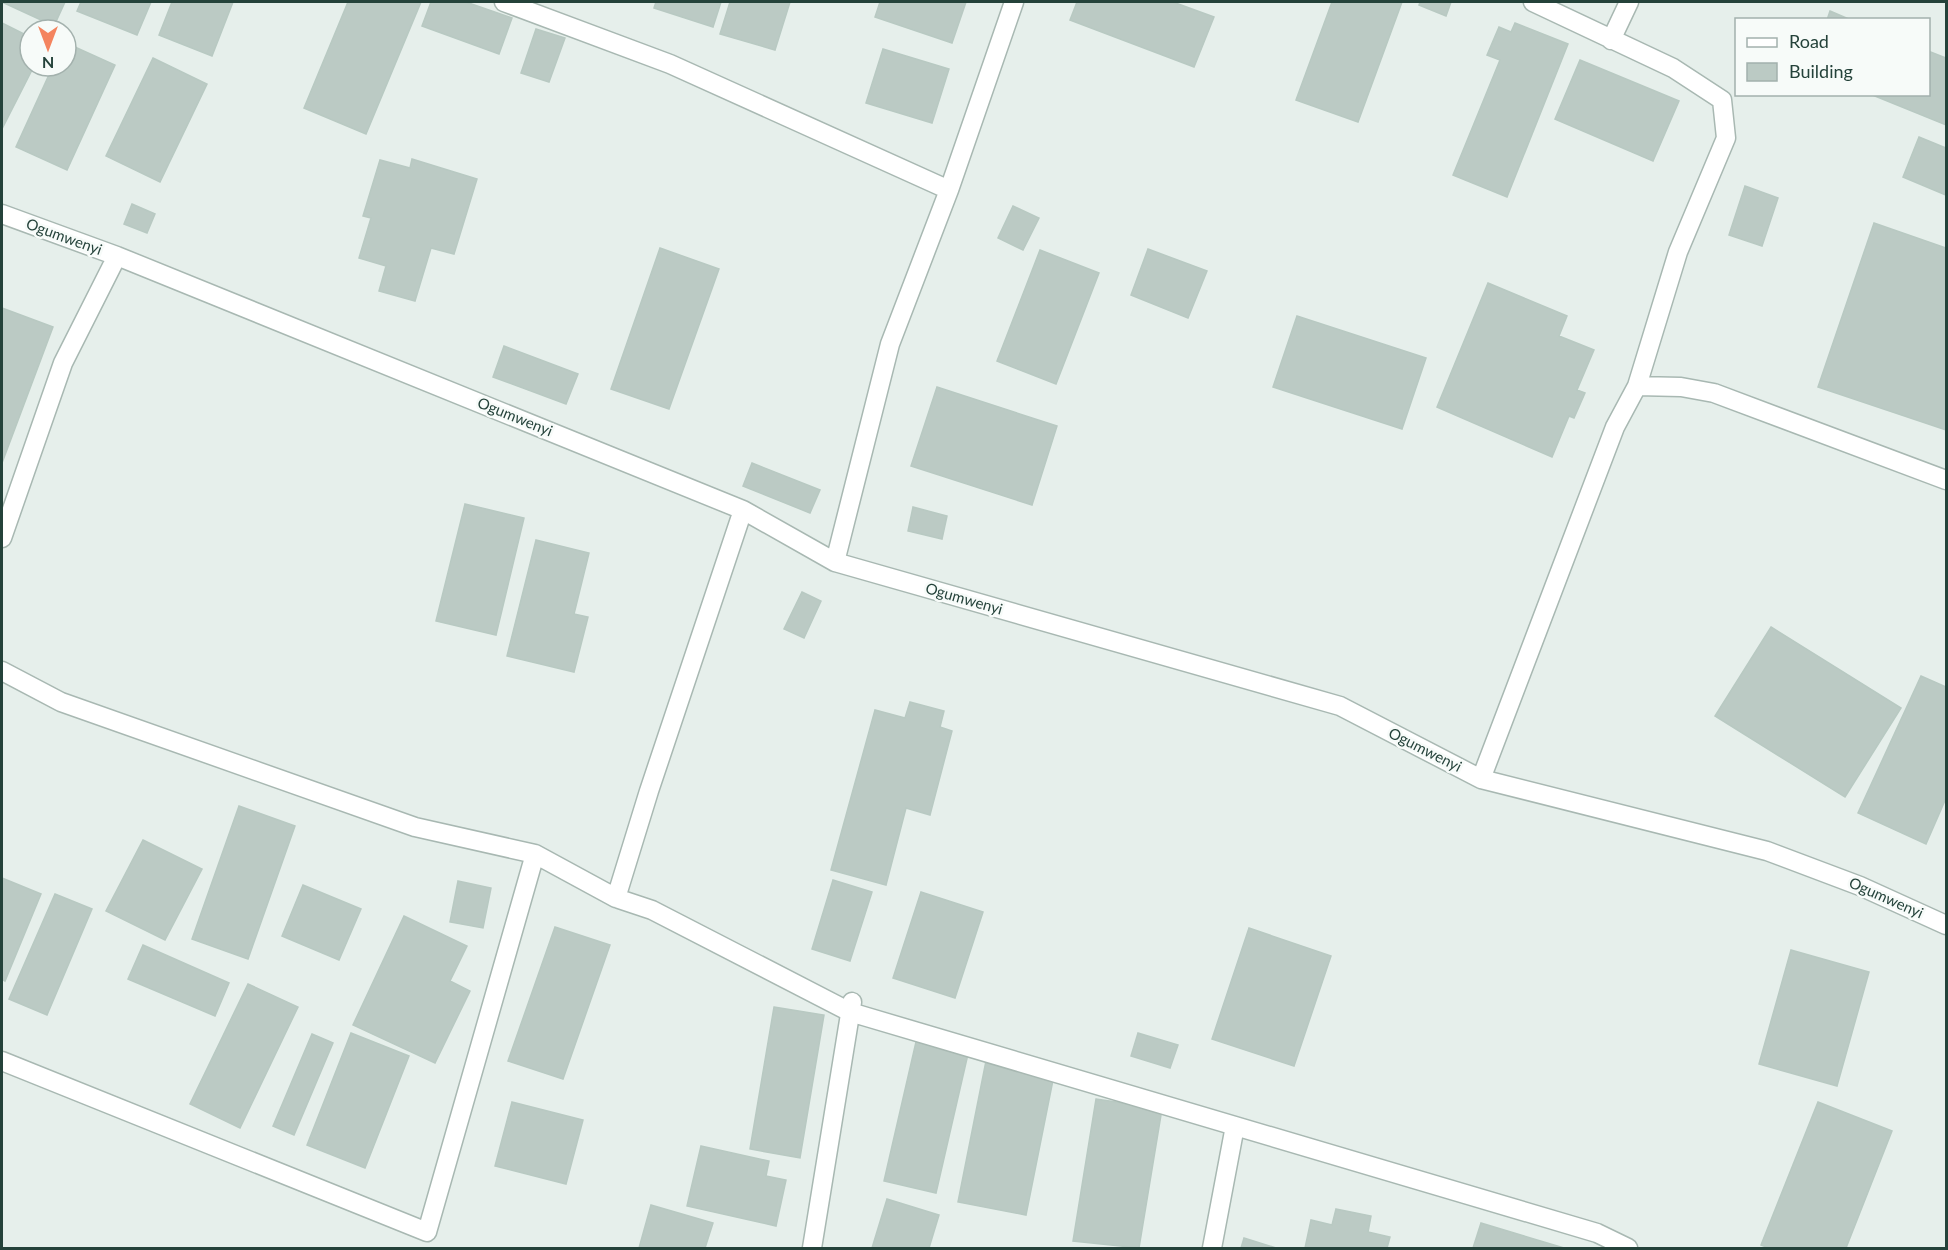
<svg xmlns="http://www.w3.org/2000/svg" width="1948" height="1250" viewBox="0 0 1948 1250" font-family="Lato,sans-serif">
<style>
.building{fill:#bbcac4;stroke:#b8c9c2;stroke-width:1.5}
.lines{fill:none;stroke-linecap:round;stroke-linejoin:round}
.street-casing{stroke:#a8b8b2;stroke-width:21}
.street{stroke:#fff;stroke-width:18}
.labels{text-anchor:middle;stroke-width:5;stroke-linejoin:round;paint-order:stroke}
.street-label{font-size:15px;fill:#24423a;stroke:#f7fbf9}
</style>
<rect width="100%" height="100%" fill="#e6efeb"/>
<path class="building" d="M2,2H65L54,26Z
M81,2H151L137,35L77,11Z
M172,2H233L212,56L159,35Z
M348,2H421L366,134L304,108Z
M431,2H466L512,18L499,54L422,26Z
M656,2H721L713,27L654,8Z
M730,2H790L775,50L720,34Z
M880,2H966L952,43L875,17Z
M1077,2H1173L1214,17L1194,67L1070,20Z
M1332,2H1402L1358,122L1296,100Z
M1420,2H1451L1446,16L1419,5Z
M1830,11L1851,20H1827Z
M2,23L30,37V66H34L2,129Z
M1515,23L1568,44L1507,197L1453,175L1500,60L1487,55L1499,27L1511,32Z
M536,29L565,38L549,82L521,73Z
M66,43L115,65L67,170L16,147L53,66H66Z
M883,49L949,69L932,123L866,103Z
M1928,51L1946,58V125L1870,94H1928Z
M153,58L207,84L160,182L106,156Z
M1580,60L1679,101L1653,161L1555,119Z
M1919,137L1946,148V195L1903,177Z
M412,159L477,179L454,254L431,248L415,301L379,291L386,266L359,258L371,218L363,216L380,160L410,168Z
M1745,186L1778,198L1762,246L1729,235Z
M132,204L155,214L147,233L124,224Z
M1013,206L1039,218L1023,250L998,238Z
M1874,223L1946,248V430L1818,387Z
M660,248L719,269L669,409L611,389Z
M1148,249L1207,271L1188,318L1131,295Z
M1040,250L1099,273L1056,384L997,361Z
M1488,283L1567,316L1559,336L1594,350L1577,390L1585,393L1574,418L1569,416L1552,457L1437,407Z
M2,308L53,327L2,463Z
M1297,316L1426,358L1402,429L1273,387Z
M504,346L578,374L566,404L493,377Z
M937,387L1057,426L1032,505L911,466Z
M752,463L820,490L810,513L743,486Z
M465,504L524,518L496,635L436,621Z
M913,507L947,516L942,539L908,531Z
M536,540L589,553L574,614L588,617L574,672L507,656Z
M802,592L821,601L804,638L784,629Z
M1771,627L1901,708L1845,797L1715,716Z
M1921,676L1946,687V798L1926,844L1858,813Z
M910,702L944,711L940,727L952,731L930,815L906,808L886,885L831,870L875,710L905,718Z
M239,806L295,826L248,959L192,939Z
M143,840L202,869L165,940L106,911Z
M2,878L41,894L5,981L2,979Z
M833,880L872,892L850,961L812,949Z
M458,881L491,888L483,928L450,922Z
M303,885L361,909L339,960L282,936Z
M921,892L983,912L955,998L893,978Z
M55,894L92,909L47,1015L9,999Z
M404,916L467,946L450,981L470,991L435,1063L353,1025Z
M555,927L610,945L563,1079L508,1061Z
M1249,928L1331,956L1294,1066L1212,1039Z
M143,945L229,983L215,1016L128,979Z
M1791,950L1869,972L1837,1086L1759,1064Z
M248,984L298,1007L240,1128L190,1104Z
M774,1007L824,1015L800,1158L750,1149Z
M351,1033L409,1056L365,1168L307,1145Z
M1138,1033L1178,1045L1170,1068L1131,1056Z
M312,1034L333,1043L294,1135L273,1126Z
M916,1042L968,1054L936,1193L884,1181Z
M986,1061L1054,1075L1026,1215L958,1202Z
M1096,1099L1162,1109L1139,1248L1073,1241Z
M512,1102L583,1120L566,1184L495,1166Z
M1818,1102L1892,1131L1846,1248H1769L1761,1245Z
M701,1146L769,1161L766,1176L786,1180L776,1226L687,1206Z
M887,1199L939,1215L929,1248H872Z
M651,1205L713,1223L705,1248H639Z
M1336,1209L1371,1216L1368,1232L1390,1237L1387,1248H1305L1311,1220L1332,1225Z
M1481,1223L1564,1248H1473Z
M1244,1238L1276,1248H1241Z"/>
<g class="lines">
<defs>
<path id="street" d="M504,2L670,64L949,190
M1533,2L1673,68L1722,100L1726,138L1678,252L1637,386
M1611,40L1629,2
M2,214L117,256L743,510L835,562L1340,706L1481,779L1767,851L1860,886L1946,925
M743,510L649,791L616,898L652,910L850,1012L1597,1233L1628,1248
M2,538L63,363L117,256
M835,562L890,344L949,190L1014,2
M2,671L61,702L415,827L535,854L616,898
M1481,779L1615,427L1637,386L1681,387L1714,393L1946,480
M2,1061L427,1232L535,854
M812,1248L852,1002
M1212,1248L1235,1126"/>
</defs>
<use href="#street" class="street-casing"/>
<use href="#street" class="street"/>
</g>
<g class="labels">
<g class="street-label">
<text transform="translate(64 237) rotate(20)" y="5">Ogumwenyi</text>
<text transform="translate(515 417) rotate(22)" y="5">Ogumwenyi</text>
<text transform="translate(964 599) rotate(16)" y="5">Ogumwenyi</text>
<text transform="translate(1425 750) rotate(27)" y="5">Ogumwenyi</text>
<text transform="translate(1886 898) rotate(24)" y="5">Ogumwenyi</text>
</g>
</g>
<rect width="1948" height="1250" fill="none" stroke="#24423a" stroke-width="6"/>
<rect x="1735" y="18" width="195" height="78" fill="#f7fbf9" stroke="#a3b1ad" stroke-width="1.5"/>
<rect x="1747" y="38" width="30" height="9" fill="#ffffff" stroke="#a3b1ad" stroke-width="1.5"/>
<text x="1789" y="48" font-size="18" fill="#24423a">Road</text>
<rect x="1747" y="63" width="30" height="18" fill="#bbcac4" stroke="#a3b1ad" stroke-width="1.5"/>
<text x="1789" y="78" font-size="18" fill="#24423a">Building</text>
<g transform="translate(48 48) rotate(180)"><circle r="28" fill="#f7fbf9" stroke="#a3b1ad" stroke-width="1.5"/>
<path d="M0-4.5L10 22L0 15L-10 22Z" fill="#f4845f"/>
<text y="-9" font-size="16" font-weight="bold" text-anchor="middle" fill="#24423a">N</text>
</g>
</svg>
